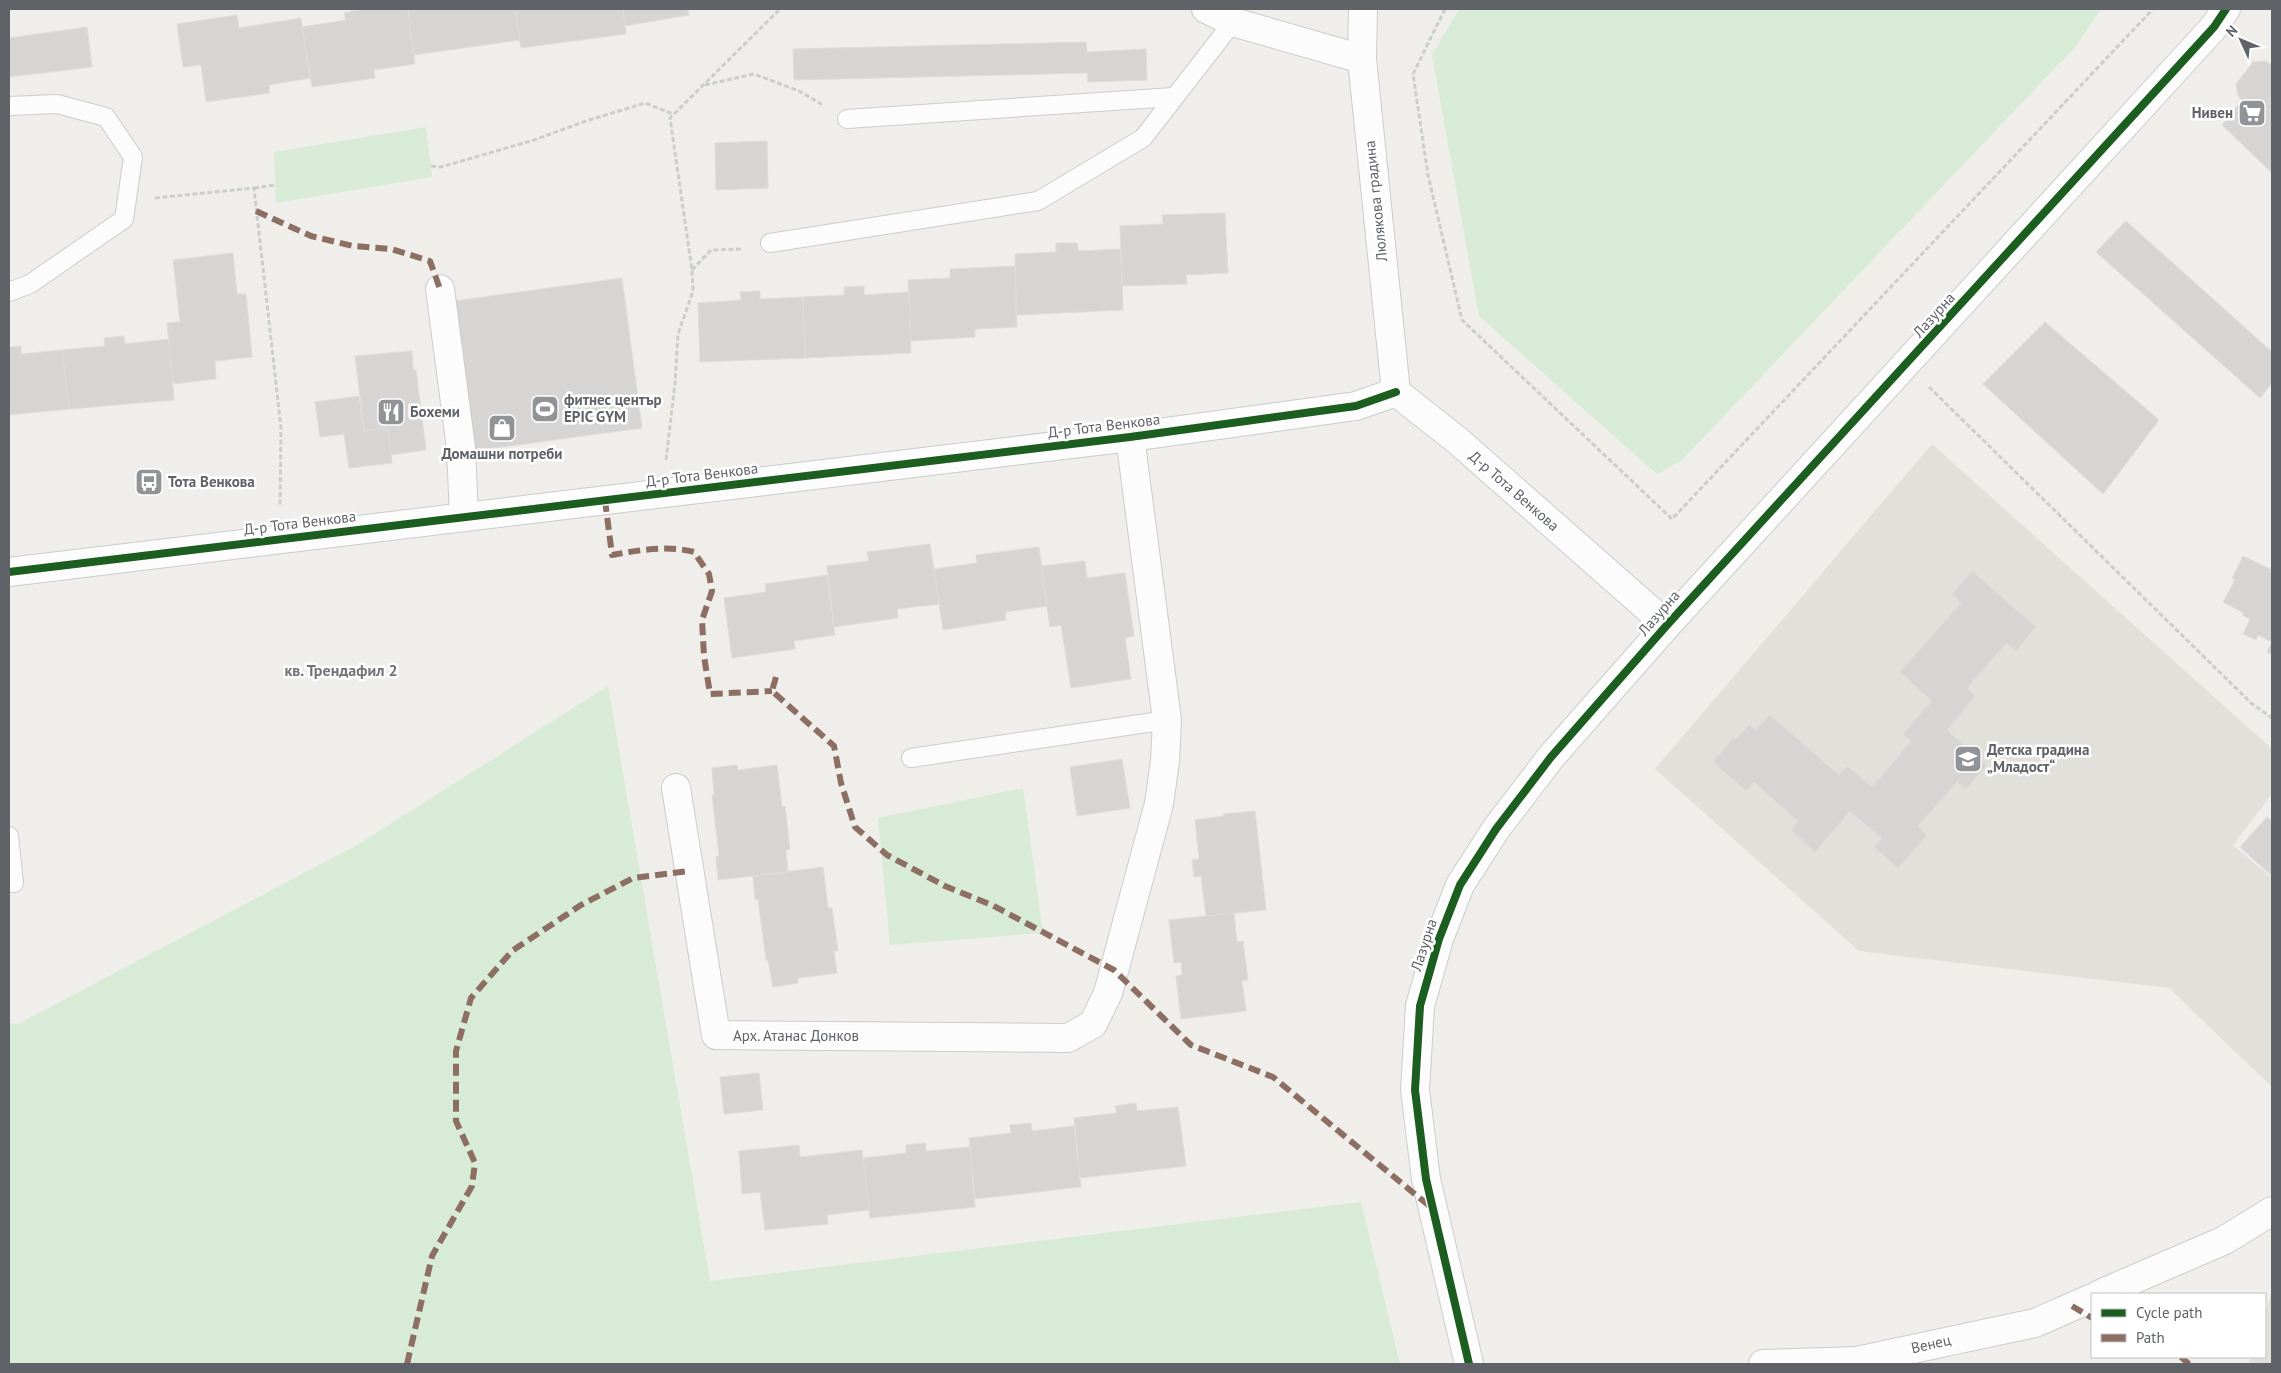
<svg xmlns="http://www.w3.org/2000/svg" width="2281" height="1373" viewBox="0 0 2281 1373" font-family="'PT Sans',sans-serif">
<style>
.education{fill:#e2e0da}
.green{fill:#d8ebd6}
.building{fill:#d6d5d3;stroke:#deddd9}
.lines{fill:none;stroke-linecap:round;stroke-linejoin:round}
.service-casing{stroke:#cbcccc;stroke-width:20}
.minor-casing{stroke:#cbcccc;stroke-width:30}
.tertiary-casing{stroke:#cbcccc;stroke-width:30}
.path{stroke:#cacfcc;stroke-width:3;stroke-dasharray:5 2.5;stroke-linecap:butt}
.service{stroke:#fdfcfc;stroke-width:18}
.minor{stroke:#fdfcfc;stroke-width:28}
.tertiary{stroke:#fdfcfc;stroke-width:28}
.quiet{stroke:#8d6e63;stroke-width:6;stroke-dasharray:12 6;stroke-linecap:butt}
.cycleway-casing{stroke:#fff;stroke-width:11}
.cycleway{stroke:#1b5e20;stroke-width:8}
.labels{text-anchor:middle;stroke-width:5;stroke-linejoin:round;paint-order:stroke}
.poi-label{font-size:15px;font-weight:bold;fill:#5f6368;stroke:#fff;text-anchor:start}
.street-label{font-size:15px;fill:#5f6368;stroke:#fff}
.neighbourhood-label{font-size:16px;font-weight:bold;fill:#70757a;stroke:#fff}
</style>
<rect width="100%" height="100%" fill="#efeeea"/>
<path class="education" d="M1932,444L2272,749V794L2233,845L2272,878V1087L2169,988L1859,951L1655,769Z
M2272,1291V1364H2248L2251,1357H2265V1314Z"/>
<path class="green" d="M1459,9H2101L2076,46L1682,460L1657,474L1479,316L1432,55Z
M426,127L432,177L276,203L274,152Z
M608,686L710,1281L1361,1202L1400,1364H9V1023L18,1024L357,845Z
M1023,788L1043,933L890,945L878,818Z"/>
<path class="building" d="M364,9H408L415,64L374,70L375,78L312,87L302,27L346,20L344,13Z
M408,9H515L520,40L414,55Z
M515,9H623L626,34L521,48Z
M623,9H688L689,15L625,26Z
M237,15L239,28L301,18L310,78L269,85L270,93L206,102L201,65L183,67L177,24Z
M87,27L92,67L9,77V38Z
M1086,42L1087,52L1146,49L1147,80L1088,82L1087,73L794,80L793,49Z
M2266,61L2271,64L2272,62V172L2269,170L2222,125L2242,100L2238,96L2236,84L2253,62Z
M767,141L768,188L716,190L715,143Z
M1225,213L1228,273L1186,275L1187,284L1122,286L1120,226L1163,224L1162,215Z
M2126,221L2272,352V383L2260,398L2096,252Z
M1056,243H1077L1078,251L1121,249L1123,310L1016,315L1015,254L1056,252Z
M233,253L237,294H246L252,357L215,361L216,379L173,384L167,323L180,322L173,260Z
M1015,266L1017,327L975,329V337L911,341L908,280L950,278V269Z
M622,278L642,428L474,451L454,301Z
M864,286V295L909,292L911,353L805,358L803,297L844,295V287Z
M760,291V299L803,297L805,358L700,362L698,303L741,300L740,292Z
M2045,322L2159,420L2103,494L1983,384Z
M124,336L125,344L169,339L174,400L69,409L62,350L105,346L104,338Z
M21,346V354L62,350L69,409L9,415V347Z
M412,351L413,370H416L426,450L391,455L388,428L364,431L355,356Z
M359,396L364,431L388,428L392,463L349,468L344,434L320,437L315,402Z
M930,544L939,604L897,609L898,618L834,627L827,566L869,561L867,552Z
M1039,547L1047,606L1005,612L1006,620L943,630L934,569L977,563L976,555Z
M2243,556L2272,570V655L2267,652L2272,642L2258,635L2256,640L2243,634L2250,619L2242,615L2244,613L2223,602L2235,580L2232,578Z
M1085,561L1087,578L1125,573L1134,636L1125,638L1131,679L1071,688L1061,625L1050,627L1041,566Z
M1972,571L2036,627L2016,651L2006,643L1967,688L1975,696L1947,730L1987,765L1966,789L1957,782L1918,826L1927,835L1898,868L1874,847L1882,838L1850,811L1815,852L1791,830L1798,821L1754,782L1746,791L1713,762L1733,738L1735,740L1749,725L1756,730L1770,715L1839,775L1847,766L1872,787L1911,741L1903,734L1932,701L1900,672L1961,603L1952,594Z
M827,575L835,635L794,641L795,649L732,658L724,598L766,592L765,584Z
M1122,759L1130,808L1077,816L1070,767Z
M737,765L738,770L777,765L782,807L785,806L790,850H786L788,872L718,880L716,857L719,856L712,795H714L712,768Z
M1255,811L1266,910L1206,916L1201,876L1194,877L1192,860L1199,859L1195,820L1224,816L1223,814Z
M2267,817L2272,821V876L2240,847Z
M823,867L828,908H832L838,951H834L837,973L798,978V983L773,987L768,960H766L758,899L755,900L753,876Z
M1234,913L1237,942L1243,941L1248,980L1242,981L1246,1011L1181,1019L1176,976L1182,975L1181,962L1174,963L1169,920Z
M759,1073L763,1110L724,1114L720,1077Z
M1136,1103L1137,1111L1178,1107L1186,1166L1080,1178L1074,1118L1117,1113L1115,1106Z
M1031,1123L1032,1131L1074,1126L1081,1187L975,1199L969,1138L1011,1133L1010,1125Z
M926,1143V1151L970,1147L975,1207L870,1218L863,1158L906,1153V1145Z
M799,1145L800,1157L862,1150L869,1210L827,1215L828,1224L765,1230L760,1192L742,1194L739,1151Z"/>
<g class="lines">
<defs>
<path id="service" d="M9,106L57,104L106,117L133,157L124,219L30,284L9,292
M847,119L1173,97
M770,243L1038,201L1143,138L1233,22
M911,758L1167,720
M9,836L14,883H9"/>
<path id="minor" d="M1206,9L1233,22L1362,59
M1363,9L1362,59L1396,392
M440,289L461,448L464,517
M1396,392L1458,441L1667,625
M9,572L1130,437L1356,406L1396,392
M676,788L716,1035L1068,1038L1093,1024L1108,993L1159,804L1165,761L1167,720L1130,437
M2100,1294L2225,1240L2272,1211
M1763,1364L1857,1361L2035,1323L2092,1298"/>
<path id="tertiary" d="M1469,1364L1426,1179L1415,1090L1420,1006L1439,939L1460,885L1496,829L1551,757L1667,625L2214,27L2226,9"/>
</defs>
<use href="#service" class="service-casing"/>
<use href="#minor" class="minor-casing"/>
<use href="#tertiary" class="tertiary-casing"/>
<path class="path" d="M1445,9L1413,74L1428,175L1462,320L1672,519L2153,9
M705,85L754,74L799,91L823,105
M431,166L441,167L534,140L586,121L645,103L673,114
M254,188L275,185
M155,198L254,188L281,428L280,506
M692,270L711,250L743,249
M1929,387L2251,703L2272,718
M666,460L675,383L678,334L693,291L692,270L670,118L780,9"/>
<use href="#service" class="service"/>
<use href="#minor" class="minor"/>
<use href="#tertiary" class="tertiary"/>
<path class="quiet" d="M256,211L311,236L353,246L391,249L430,261L440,289
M605,500L612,555C640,550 667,545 694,552L709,574L712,591L702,620L704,656L710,694L772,691
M776,677L772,691L834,746L841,783L855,827L887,855L945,886L992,905L1114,970L1191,1045L1273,1077L1433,1209
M2072,1306L2092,1318
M2181,1357L2189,1364
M407,1364L432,1256L472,1186L475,1163L456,1121V1051L471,998L512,951L581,905L633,878L689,871"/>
<defs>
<path id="cycleway" d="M9,572L1130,437L1356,406L1396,392
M1469,1364L1426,1179L1415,1090L1420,1006L1439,939L1460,885L1496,829L1551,757L1667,625L2214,27L2226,9"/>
</defs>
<use href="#cycleway" class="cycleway-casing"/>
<use href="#cycleway" class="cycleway"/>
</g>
<defs>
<symbol id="supermarket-square" viewBox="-11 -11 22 22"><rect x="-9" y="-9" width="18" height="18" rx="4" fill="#919496" stroke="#fff"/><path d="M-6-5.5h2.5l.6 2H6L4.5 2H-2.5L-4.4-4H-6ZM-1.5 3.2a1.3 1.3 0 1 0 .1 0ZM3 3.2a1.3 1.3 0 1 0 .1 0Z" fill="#fff"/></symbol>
<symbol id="stadium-square" viewBox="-11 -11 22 22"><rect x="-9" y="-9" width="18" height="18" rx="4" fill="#919496" stroke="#fff"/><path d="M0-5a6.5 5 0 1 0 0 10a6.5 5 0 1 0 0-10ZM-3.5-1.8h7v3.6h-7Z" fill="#fff"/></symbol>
<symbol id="restaurant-square" viewBox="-11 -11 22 22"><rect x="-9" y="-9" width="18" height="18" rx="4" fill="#919496" stroke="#fff"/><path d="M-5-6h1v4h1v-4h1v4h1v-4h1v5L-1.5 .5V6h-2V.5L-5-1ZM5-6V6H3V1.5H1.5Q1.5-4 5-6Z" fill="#fff"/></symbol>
<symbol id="shop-square" viewBox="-11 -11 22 22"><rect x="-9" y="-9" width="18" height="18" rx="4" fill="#919496" stroke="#fff"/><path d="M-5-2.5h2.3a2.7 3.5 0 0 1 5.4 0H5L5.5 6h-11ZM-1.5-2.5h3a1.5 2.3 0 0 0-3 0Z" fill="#fff"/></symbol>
<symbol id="bus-square" viewBox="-11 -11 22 22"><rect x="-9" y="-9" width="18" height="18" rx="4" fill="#919496" stroke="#fff"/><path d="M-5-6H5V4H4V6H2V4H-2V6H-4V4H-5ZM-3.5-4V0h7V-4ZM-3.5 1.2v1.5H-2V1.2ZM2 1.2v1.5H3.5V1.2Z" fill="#fff"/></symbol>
<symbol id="school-square" viewBox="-11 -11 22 22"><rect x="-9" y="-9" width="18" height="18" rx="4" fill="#919496" stroke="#fff"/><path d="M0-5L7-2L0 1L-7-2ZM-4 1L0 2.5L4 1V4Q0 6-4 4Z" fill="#fff"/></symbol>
</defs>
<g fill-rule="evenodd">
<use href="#supermarket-square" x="2236" y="97" width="32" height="32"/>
<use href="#stadium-square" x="529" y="393" width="32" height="32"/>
<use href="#restaurant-square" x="375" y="396" width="32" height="32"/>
<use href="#shop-square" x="486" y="412" width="32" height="32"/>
<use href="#bus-square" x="133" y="466" width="32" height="32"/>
<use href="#school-square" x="1952" y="743" width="32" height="32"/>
</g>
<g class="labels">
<g class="poi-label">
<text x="2233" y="118" text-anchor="end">Нивен</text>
<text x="564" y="405">фитнес център<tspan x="564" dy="17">EPIC GYM</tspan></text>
<text x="410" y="417">Бохеми</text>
<text x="502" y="459" text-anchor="middle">Домашни потреби</text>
<text x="168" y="487">Тота Венкова</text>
<text x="1987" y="755">Детска градина<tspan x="1987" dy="17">„Младост“</tspan></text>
</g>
<g class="street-label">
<text transform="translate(1376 201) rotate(-96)" y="5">Люлякова градина</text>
<text transform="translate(1934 315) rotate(-48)" y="5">Лазурна</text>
<text transform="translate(1104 426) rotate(-7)" y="5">Д-р Тота Венкова</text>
<text transform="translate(702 475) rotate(-7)" y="5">Д-р Тота Венкова</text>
<text transform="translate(1514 491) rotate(41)" y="5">Д-р Тота Венкова</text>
<text transform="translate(300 523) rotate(-7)" y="5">Д-р Тота Венкова</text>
<text transform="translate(1659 613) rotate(-49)" y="5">Лазурна</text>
<text transform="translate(1424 945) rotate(-72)" y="5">Лазурна</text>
<text x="796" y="1041">Арх. Атанас Донков</text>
<text transform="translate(1931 1344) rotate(-13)" y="5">Венец</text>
</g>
<g class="neighbourhood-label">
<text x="341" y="676">кв. Трендафил 2</text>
</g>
</g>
<rect width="2281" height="1373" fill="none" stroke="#5f6368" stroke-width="20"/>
<rect x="2091" y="1293" width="175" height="65" fill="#ffffff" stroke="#bfc1c3"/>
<rect x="2101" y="1309" width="25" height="8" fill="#1b5e20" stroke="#bfc1c3"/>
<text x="2136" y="1318" font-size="15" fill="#5f6368">Cycle path</text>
<rect x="2101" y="1334" width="25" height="8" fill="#8d6e63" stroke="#bfc1c3"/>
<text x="2136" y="1343" font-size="15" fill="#5f6368">Path</text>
<g transform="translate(2241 40) rotate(314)" stroke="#ffffff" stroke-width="4" paint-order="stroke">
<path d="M0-4L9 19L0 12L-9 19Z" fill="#5f6368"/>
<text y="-8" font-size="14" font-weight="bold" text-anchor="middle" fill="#5f6368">N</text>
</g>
</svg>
